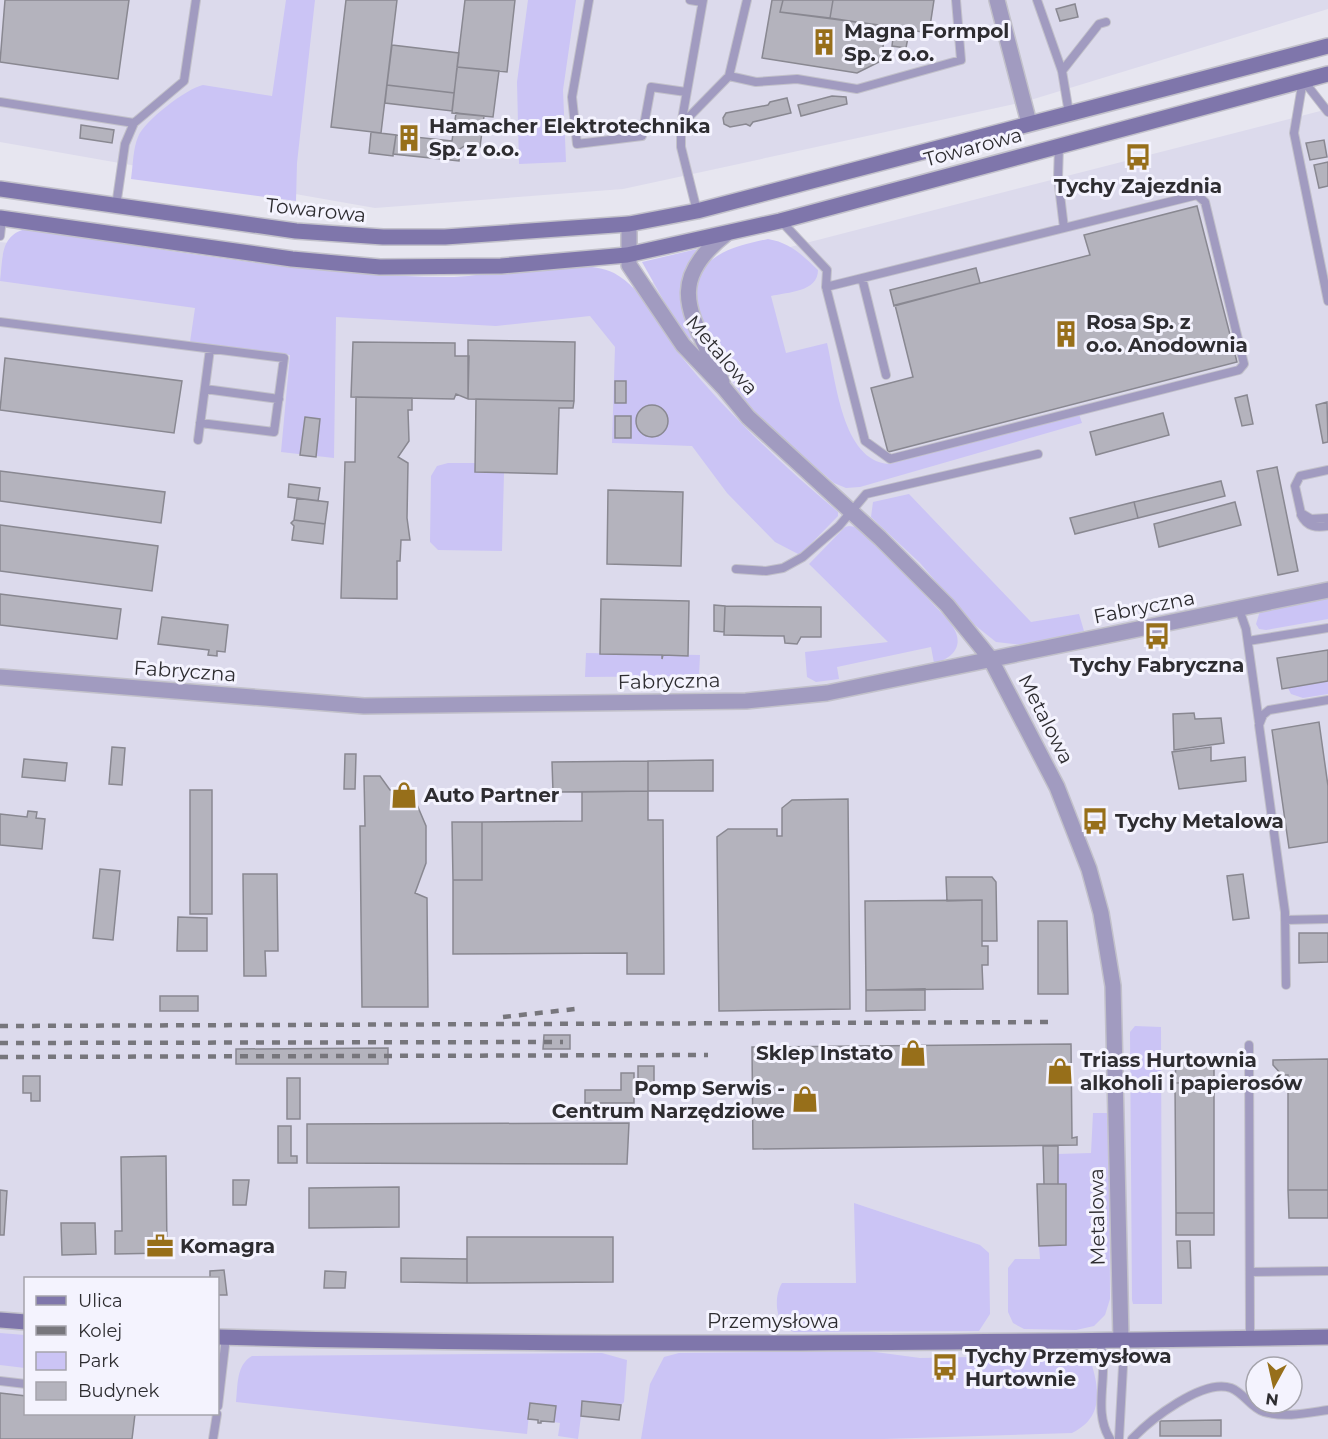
<svg xmlns="http://www.w3.org/2000/svg" width="1328" height="1439" viewBox="0 0 1328 1439" font-family="Montserrat,sans-serif">
<style>
.built{fill:#dcdaec;fill-rule:evenodd}
.green{fill:#cbc4f5}
.building{fill:#b4b3bd;stroke:#898891;stroke-width:1.5}
.lines{fill:none;stroke-linecap:round;stroke-linejoin:round}
.lane-casing{stroke:#c2c1ca;stroke-width:10}
.street-casing{stroke:#c2c1ca;stroke-width:18}
.secondary-casing{stroke:#c2c1ca;stroke-width:18}
.lane{stroke:#a19bc0;stroke-width:8}
.street{stroke:#a19bc0;stroke-width:15}
.secondary{stroke:#7f76ab;stroke-width:15}
.rail{stroke:#77767c;stroke-width:4.5;stroke-dasharray:8 8;stroke-linecap:butt}
.labels{text-anchor:middle;stroke-width:6;stroke-linejoin:round;paint-order:stroke}
.poi-label{font-size:20px;font-weight:bold;fill:#2e2d31;stroke:#f4f3fe;text-anchor:start}
.street-label{font-size:20px;fill:#2e2d31;stroke:#f4f3fe}
</style>
<rect width="100%" height="100%" fill="#e7e6f0"/>
<path class="built" d="M0,0H1328V9L1024,102L623,189L375,208L0,142Z
M1328,109V1439H0V242L378,287L619,291ZM26,1278H218V1414H26ZM1256,1367H1292V1403H1256Z"/>
<path class="green" d="M286,0H315L297,163L296,201L131,179C133,166 133,148 138,137C144,121 187,88 203,85L272,96Z
M528,0H576L563,90L566,162L519,164L517,82Z
M25,229C165,249 307,276 448,277C490,277 579,255 614,273C645,290 659,328 680,355C726,412 782,465 838,512V516L800,555L775,542L727,493L692,446L612,443L615,347L590,316L496,326L336,317L334,458L281,452L290,355L190,342L195,308L0,281C3,258 0,236 25,229Z
M768,239C791,243 802,255 818,270C818,292 788,292 771,296L786,353L827,343C836,380 842,461 889,464L1079,414L1082,423L860,487L846,488L834,483C801,454 760,424 736,387C727,373 720,357 712,342C701,323 687,295 700,273C714,250 745,244 768,239Z
M697,249C676,288 674,298 694,337L689,339L674,319L642,262Z
M448,463H475V472L504,473L502,551L438,550L430,542L431,476L437,466Z
M909,494L1031,622L1079,614L1084,631L1022,645L996,642L971,622L920,563L871,517L873,502Z
M849,526L856,527C882,552 907,576 932,603C938,610 948,618 953,627C965,646 952,659 934,663L931,647L837,667L839,679L816,682L807,677L805,652L888,642L809,564L845,527Z
M1328,596V619L1266,630L1259,629L1256,624L1260,611Z
M586,653L700,655L699,676L585,677Z
M1328,681V694L1303,698L1291,694L1288,688Z
M1135,1026L1161,1027L1162,1304H1133L1132,1300L1130,1032Z
M1093,1113H1109L1110,1299L1105,1315L1094,1326L1076,1330L1024,1329L1013,1323L1008,1312V1268L1015,1259H1040L1039,1246L1066,1245V1185L1058,1184L1057,1154L1091,1153Z
M854,1203L980,1245L989,1253L990,1314L979,1331L794,1332C775,1327 773,1297 782,1283H856Z
M0,1333L25,1335V1368L0,1365Z
M868,1351L920,1358L972,1357L1010,1351H1072L1091,1362C1100,1391 1103,1418 1072,1433L884,1439H641L650,1384L664,1357L679,1353Z
M602,1353L627,1360L624,1402L621,1405L583,1401L578,1439L558,1436L560,1423L554,1422L556,1406L530,1404L527,1434L236,1402C238,1385 236,1365 252,1356Z"/>
<path class="building" d="M5,0H129L118,79L0,62Z
M346,0H397L381,133L331,127Z
M465,0H515L507,72L457,67Z
M772,0H783L780,12L886,26L881,61L857,73L762,58Z
M783,0H833L830,18L780,12Z
M833,0H934L929,33L830,18Z
M1075,4L1078,17L1060,21L1056,9Z
M894,30L909,32L906,48L892,46Z
M392,45L459,53L454,93L387,85Z
M457,67L499,71L493,117L452,113Z
M387,85L454,93L452,111L385,103Z
M832,96L846,97L847,104L801,116L798,105Z
M787,98L791,113L753,122L750,126L746,124L730,127L724,124L723,118L726,113L768,105L770,102Z
M456,113L484,116L480,147L466,145L460,149L459,161L393,154L396,135L452,141Z
M81,125L114,130L112,143L80,138Z
M371,132L396,135L393,156L369,153Z
M1324,140L1327,157L1310,160L1306,143Z
M1328,162V186L1319,188L1314,165Z
M1197,206L1237,362L888,452L871,388L913,377L895,305L1090,255L1084,235Z
M976,268L980,283L894,306L890,290Z
M468,340L575,342L574,401L468,399Z
M353,342L455,343V356H469L468,399L456,394L454,399L351,397Z
M5,358L182,381L174,433L0,410Z
M615,381H626V403H615Z
M1247,395L1253,424L1242,426L1235,398Z
M356,397L412,398V410H408L409,441L398,457L408,463L407,518L410,540H401L400,561H397V599L341,598L345,462H355Z
M476,399L574,401L573,408H559L557,474L475,472Z
M1327,402L1328,442L1323,443L1316,405Z
M636 421a16 16 0 1 1 32 0a16 16 0 1 1-32 0Z
M1163,413L1169,435L1096,455L1090,432Z
M615,416H631V438H615Z
M305,417L320,419L316,457L300,455Z
M1277,467L1298,571L1278,575L1257,471Z
M0,471L165,492L161,523L0,501Z
M1221,481L1225,496L1138,518L1134,502Z
M289,484L320,488L318,501L288,497Z
M608,490L683,492L681,566L607,564Z
M297,498L328,502L325,524L294,520Z
M1134,502L1138,518L1075,534L1070,518Z
M1235,502L1241,525L1159,547L1154,524Z
M294,520L325,524L323,544L292,540L294,526L291,523Z
M0,525L158,546L152,591L0,571Z
M0,594L121,609L117,639L0,625Z
M601,599L689,601L688,656L663,655L662,659V655L600,654Z
M714,605L725,606L724,632L714,631Z
M725,606L821,607V637H801L797,644L785,643L784,636L724,635Z
M162,617L228,625L225,652L217,651V656L208,655L209,650L158,644Z
M1328,650V681L1282,689L1277,658Z
M1194,713L1195,719L1221,718L1224,743L1174,750L1173,714Z
M1319,722L1328,786V842L1289,848L1272,730Z
M112,747L125,748L122,785L109,784Z
M1211,747V761L1245,757L1246,781L1179,789L1172,752Z
M345,754H356L355,789H344Z
M24,759L67,763L65,781L22,777Z
M713,760V791H648V761Z
M648,761V791L553,792L552,762Z
M364,776H380L390,790H415V800L426,826V863L415,893L427,898L428,1007H362L360,826H365Z
M190,790H212V914H190Z
M648,791V820H663L664,974H627V953L453,954V880H482V822L582,821V792Z
M848,799L850,1009L719,1011L717,837L728,829H777V836H782V808L792,800Z
M28,811L37,812L36,818L45,819L42,849L0,845V814L27,817Z
M452,822H482V880H453Z
M100,869L120,871L113,940L93,938Z
M243,874H277L278,951H265L266,976H244Z
M1243,874L1249,918L1233,920L1227,876Z
M946,877H992L996,882L997,941H982V900L947,901Z
M982,900V946H988V965H982L983,989L866,990L865,901Z
M178,917L207,918V951H177Z
M1038,921H1067L1068,994H1038Z
M1299,933H1328V962L1299,963Z
M925,989V1010L866,1011V990Z
M160,996H198V1011H160Z
M544,1035H570V1049H543Z
M1071,1044L1072,1138L1077,1137V1145L753,1149L752,1047Z
M388,1048V1064H236V1049Z
M1328,1059V1190H1288V1075H1282L1273,1065V1060Z
M1176,1060H1214V1082L1175,1083Z
M638,1066H654V1092L638,1091Z
M621,1073H634V1103H585V1090H621Z
M23,1076H40V1101H31V1093H23Z
M287,1078H300V1119H287Z
M1214,1082V1213H1176L1175,1083Z
M629,1123L627,1164L307,1163V1124Z
M278,1126H291V1156H297V1163H278Z
M1043,1146H1058V1184H1044Z
M166,1156L167,1253L115,1254V1231H122L121,1157Z
M233,1180H249L246,1205H233Z
M1037,1184H1066V1245L1039,1246Z
M399,1187V1227L309,1228V1188Z
M0,1190L7,1191L4,1235H0Z
M1288,1190H1328V1218H1289Z
M1176,1213H1214V1235H1176Z
M61,1223H95L96,1254L62,1255Z
M467,1237H613V1282L467,1283Z
M1177,1241H1190L1191,1268H1178Z
M401,1258L467,1259V1283L401,1282Z
M224,1270L227,1295H218V1278H210V1271Z
M325,1271L346,1272L345,1288H324Z
M0,1393L26,1396V1414H135L132,1439H0Z
M582,1401L621,1405L619,1420L581,1416Z
M530,1403L556,1406L554,1422L541,1421V1423H538V1420L528,1419Z
M1221,1420V1436H1160V1421Z"/>
<g class="lines">
<defs>
<path id="lane" d="M589,0L572,97L577,144L642,136L651,87L686,92
M690,0L702,2
M1037,0L1062,71L1069,113
M1062,71L1099,24L1106,22
M729,76L756,82L797,79L857,89L961,60L956,0
M1303,80L1294,133L1328,301
M1303,80L1328,112
M0,102L134,123
M682,124L729,76L747,0
M1059,146L1058,178L1064,228
M1197,195L1205,202L1244,364L1239,370L890,459L865,441L826,287Z
M116,206L125,144L134,123L184,81L196,0
M697,211L681,147V125L703,0
M781,221L827,270L826,287
M0,236L2,218
M862,278L886,375
M0,322L284,358L274,432L200,423
M205,389L279,399
M198,440L210,349
M1328,470L1300,476L1295,486L1301,513L1311,519L1328,518
M1301,515C1307,527 1316,528 1328,526
M736,569L766,571L783,568L803,557L839,526L866,494L1038,454
M1239,609L1246,629L1259,722
M1248,641L1328,628
M1285,920L1328,919
M1286,985L1285,912L1259,725L1263,715L1269,710L1328,700
M1249,1045L1250,1338
M1250,1272L1328,1271
M1099,1341C1111,1372 1091,1409 1110,1439
M0,1381L26,1384
M218,1406L226,1337
M213,1439L217,1414
M1119,1439L1124,1348L1127,1339
M1132,1439C1150,1420 1203,1378 1231,1388C1244,1393 1251,1408 1264,1412C1285,1418 1307,1413 1328,1410"/>
<path id="street" d="M997,0L1029,123
M629,224V265L683,345L724,388L748,417L880,538L947,605L990,658L1057,787L1089,869L1101,913L1113,986L1121,1339
M722,382C697,321 659,286 726,234
M0,677L364,706L746,701L827,693L1328,590"/>
<path id="secondary" d="M0,189L296,231L383,237H445L629,224L697,211L1328,46
M0,218L292,259L380,267L501,266L627,255L780,221L1328,74
M0,1320L26,1322
M218,1337C587,1347 958,1343 1328,1337"/>
</defs>
<use href="#lane" class="lane-casing"/>
<use href="#street" class="street-casing"/>
<use href="#secondary" class="secondary-casing"/>
<use href="#lane" class="lane"/>
<use href="#street" class="street"/>
<use href="#secondary" class="secondary"/>
<path class="rail" d="M503,1017L575,1009
M0,1026L1054,1022
M0,1043L563,1042
M0,1057L708,1055"/>
</g>
<defs>
<symbol id="building-bare" viewBox="-9 -9 18 18"><path d="M-4-6H4V6H1V3H-1V6H-4ZM-2.5-4.3h1.7v1.8h-1.7ZM.8-4.3h1.7v1.8H.8ZM-2.5-1h1.7V.8h-1.7ZM.8-1h1.7V.8H.8Z" fill="#976f1a" stroke="#f4f3fe" stroke-width="2.5" paint-order="stroke"/></symbol>
<symbol id="bus-bare" viewBox="-9 -9 18 18"><path d="M-5-6H5V4H4V6H2V4H-2V6H-4V4H-5ZM-3.5-4V0h7V-4ZM-3.5 1.2v1.5H-2V1.2ZM2 1.2v1.5H3.5V1.2Z" fill="#976f1a" stroke="#f4f3fe" stroke-width="2.5" paint-order="stroke"/></symbol>
<symbol id="shop-bare" viewBox="-9 -9 18 18"><path d="M-5-2.5h2.3a2.7 3.5 0 0 1 5.4 0H5L5.5 6h-11ZM-1.5-2.5h3a1.5 2.3 0 0 0-3 0Z" fill="#976f1a" stroke="#f4f3fe" stroke-width="2.5" paint-order="stroke"/></symbol>
<symbol id="office-bare" viewBox="-9 -9 18 18"><path d="M-6-3h4V-5.5h4V-3h4V5H-6ZM-1-4.5V-3h2v-1.5ZM-6 0V1H6V0Z" fill="#976f1a" stroke="#f4f3fe" stroke-width="2.5" paint-order="stroke"/></symbol>
</defs>
<g fill-rule="evenodd">
<use href="#building-bare" x="805" y="23" width="38" height="38"/>
<use href="#building-bare" x="390" y="119" width="38" height="38"/>
<use href="#bus-bare" x="1119" y="138" width="38" height="38"/>
<use href="#building-bare" x="1047" y="315" width="38" height="38"/>
<use href="#bus-bare" x="1138" y="617" width="38" height="38"/>
<use href="#shop-bare" x="385" y="776" width="38" height="38"/>
<use href="#bus-bare" x="1076" y="802" width="38" height="38"/>
<use href="#shop-bare" x="894" y="1034" width="38" height="38"/>
<use href="#shop-bare" x="1041" y="1052" width="38" height="38"/>
<use href="#shop-bare" x="786" y="1080" width="38" height="38"/>
<use href="#office-bare" x="141" y="1227" width="38" height="38"/>
<use href="#bus-bare" x="926" y="1348" width="38" height="38"/>
</g>
<g class="labels">
<g class="poi-label">
<text x="844" y="38">Magna Formpol<tspan x="844" dy="23">Sp. z o.o.</tspan></text>
<text x="429" y="133">Hamacher Elektrotechnika<tspan x="429" dy="23">Sp. z o.o.</tspan></text>
<text x="1138" y="193" text-anchor="middle">Tychy Zajezdnia</text>
<text x="1086" y="329">Rosa Sp. z<tspan x="1086" dy="23">o.o. Anodownia</tspan></text>
<text x="1157" y="672" text-anchor="middle">Tychy Fabryczna</text>
<text x="424" y="802">Auto Partner</text>
<text x="1115" y="828">Tychy Metalowa</text>
<text x="893" y="1060" text-anchor="end">Sklep Instato</text>
<text x="1080" y="1067">Triass Hurtownia<tspan x="1080" dy="23">alkoholi i papierosów</tspan></text>
<text x="785" y="1095" text-anchor="end">Pomp Serwis -<tspan x="785" dy="23">Centrum Narzędziowe</tspan></text>
<text x="180" y="1253">Komagra</text>
<text x="965" y="1363">Tychy Przemysłowa<tspan x="965" dy="23">Hurtownie</tspan></text>
</g>
<g class="street-label">
<text transform="translate(973 147) rotate(-15)" y="7">Towarowa</text>
<text transform="translate(316 210) rotate(6)" y="7">Towarowa</text>
<text transform="translate(722 355) rotate(49)" y="7">Metalowa</text>
<text transform="translate(1144 607) rotate(-11)" y="7">Fabryczna</text>
<text transform="translate(185 671) rotate(4)" y="7">Fabryczna</text>
<text transform="translate(669 681) rotate(-1)" y="7">Fabryczna</text>
<text transform="translate(1046 719) rotate(63)" y="7">Metalowa</text>
<text transform="translate(1097 1217) rotate(-91)" y="7">Metalowa</text>
<text x="773" y="1328">Przemysłowa</text>
</g>
</g>
<rect x="24" y="1277" width="195" height="138" fill="#f4f3fe" stroke="#a5a4ac" stroke-width="1.5"/>
<rect x="36" y="1296" width="30" height="9" fill="#7f76ab" stroke="#a5a4ac" stroke-width="1.5"/>
<text x="78" y="1307" font-size="18" fill="#2e2d31">Ulica</text>
<rect x="36" y="1326" width="30" height="9" fill="#77767c" stroke="#a5a4ac" stroke-width="1.5"/>
<text x="78" y="1337" font-size="18" fill="#2e2d31">Kolej</text>
<rect x="36" y="1352" width="30" height="18" fill="#cbc4f5" stroke="#a5a4ac" stroke-width="1.5"/>
<text x="78" y="1367" font-size="18" fill="#2e2d31">Park</text>
<rect x="36" y="1382" width="30" height="18" fill="#b4b3bd" stroke="#a5a4ac" stroke-width="1.5"/>
<text x="78" y="1397" font-size="18" fill="#2e2d31">Budynek</text>
<g transform="translate(1274 1385) rotate(188)"><circle r="28" fill="#f4f3fe" stroke="#a5a4ac" stroke-width="1.5"/>
<path d="M0-4.5L10 22L0 15L-10 22Z" fill="#976f1a"/>
<text y="-9" font-size="16" font-weight="bold" text-anchor="middle" fill="#2e2d31">N</text>
</g>
</svg>
